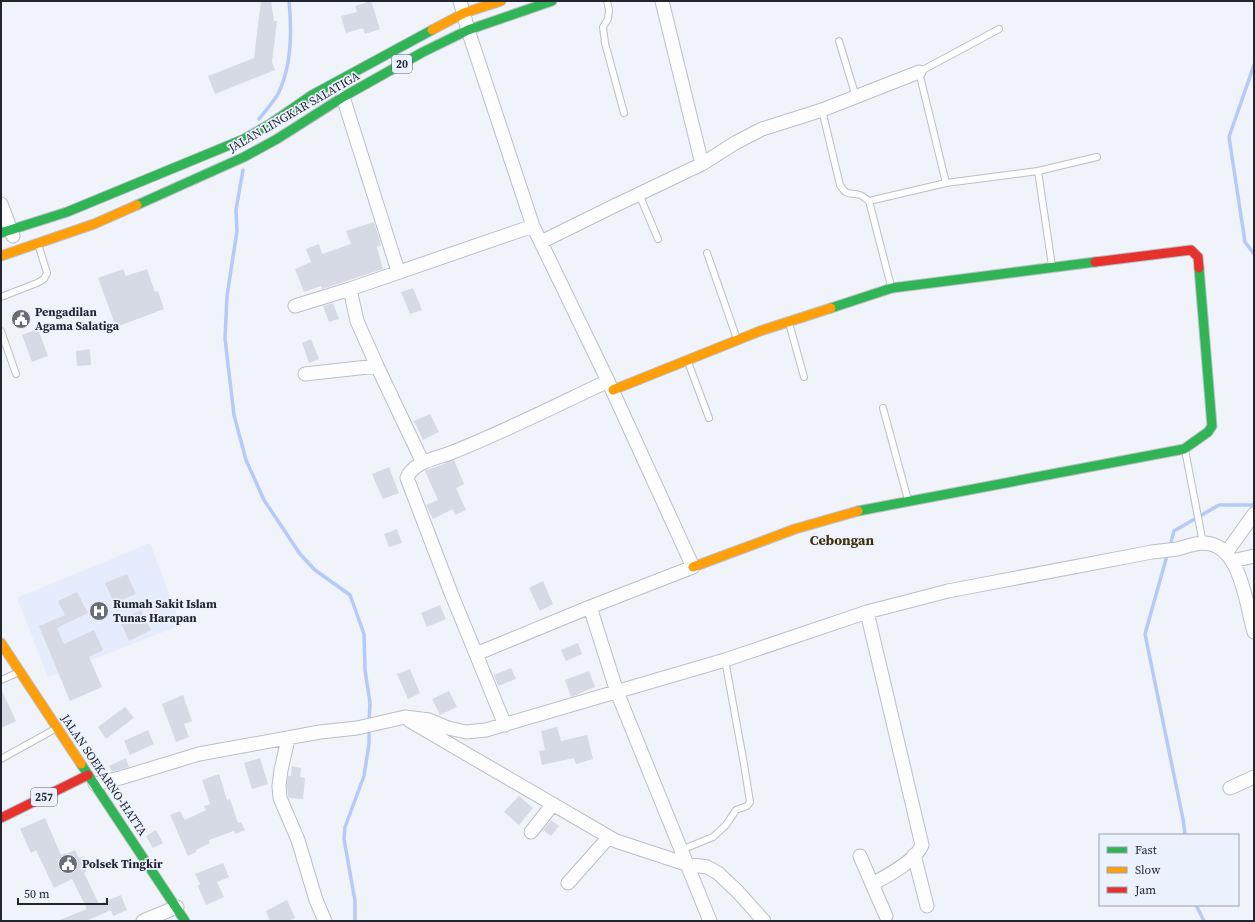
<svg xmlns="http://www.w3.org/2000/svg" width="1255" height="922" viewBox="0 0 1255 922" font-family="'Source Serif 4',serif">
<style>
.built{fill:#e5ecfb}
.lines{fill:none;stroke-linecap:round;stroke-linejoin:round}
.stream{stroke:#b4cbf9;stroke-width:3.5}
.building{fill:#d6dae4}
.lane-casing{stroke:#bbbfc6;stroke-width:8}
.street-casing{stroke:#bbbfc6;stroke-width:15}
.fast-casing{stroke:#bbbfc6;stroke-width:11}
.slow-casing{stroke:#bbbfc6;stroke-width:11}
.jam-casing{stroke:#bbbfc6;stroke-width:11}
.lane{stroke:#fdfdfe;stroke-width:6}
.street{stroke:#fdfdfe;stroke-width:13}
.fast{stroke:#30b455;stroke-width:9}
.slow{stroke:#ff9f0a;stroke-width:9}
.jam{stroke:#e5322d;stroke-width:9}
.labels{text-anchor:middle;stroke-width:3.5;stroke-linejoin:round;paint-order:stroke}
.shield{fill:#ecf2fd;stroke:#5e636e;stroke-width:1}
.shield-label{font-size:11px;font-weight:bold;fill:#212630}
.street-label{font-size:12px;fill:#212630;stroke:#ecf2fd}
.poi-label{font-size:12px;font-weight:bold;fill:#212630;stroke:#ecf2fd;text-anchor:start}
.quarter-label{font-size:14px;font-weight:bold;fill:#413006;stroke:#ecf2fd}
</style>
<rect width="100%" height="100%" fill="#f0f3f9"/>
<path class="built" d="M150,543L181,625L48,677L17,598Z"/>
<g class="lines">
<path class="stream" d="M1254,65L1229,137L1245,242L1254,254
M259,119C265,111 274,102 279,92C292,64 292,31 289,1
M243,170L236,210L237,231L227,296L225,339L234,415L246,460L264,500L300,554L315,570L350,595L364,634L365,670L370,703L369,722
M1170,546L1174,531L1219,505H1254
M1168,552L1145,634L1183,819L1185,835
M1196,905L1204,921
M355,921V901L344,839L345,827L364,776L369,744V728"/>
</g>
<path class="building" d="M261,1H271L274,21H277L272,62L275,70L215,94L208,76L254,58Z
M371,1L380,29L365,34L363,28L346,33L341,16L357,12L355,6Z
M374,222L381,245L377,247L383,269L322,289L321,286L304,292L295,269L311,262L306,249L319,244L322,254L351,244L346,231Z
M123,269L126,276L147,269L155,292L158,291L164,309L116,327L98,278Z
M413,288L422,310L410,314L401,292Z
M333,303L339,319L329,322L323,306Z
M38,329L48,356L32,362L22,335Z
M311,339L319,359L309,363L302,343Z
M90,349L91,365L77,366L76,351Z
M430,414L439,432L423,440L414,421Z
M454,460L464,484L456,488L466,510L455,515L453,509L433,519L426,505L438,500L425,471Z
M389,467L399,493L383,499L372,474Z
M397,529L402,543L389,547L384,534Z
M127,574L136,594L114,603L105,583Z
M543,581L553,604L540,611L529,588Z
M77,592L88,613L57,628L64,644L94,630L103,650L89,657L102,687L70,701L39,626L65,615L58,601Z
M440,605L446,619L427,627L421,613Z
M141,610L151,630L129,641L120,621Z
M578,643L582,654L566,661L561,650Z
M511,668L516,679L498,686L494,675Z
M410,669L420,693L408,699L397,674Z
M589,671L595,687L571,697L565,680Z
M1,689L16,721L1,728Z
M449,691L457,707L440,715L432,699Z
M183,695L192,721L184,724L189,737L176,742L162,704Z
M125,707L134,718L106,739L98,727Z
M557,727L561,741L587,735L593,759L576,764L574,758L542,765L539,751L545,750L541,731Z
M148,730L154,744L130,755L124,741Z
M126,758L129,767L112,772L109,766Z
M260,758L268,784L252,789L244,763Z
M292,766L301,768L300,777L305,778L303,799L289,798L288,796L287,786L288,776H291Z
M219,774L227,800L230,799L238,823L241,822L245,830L235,834L234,831L209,840L210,843L196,850V852L188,856L170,815L180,811L185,820L206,810L204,806L210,804L202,780Z
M519,796L533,808L519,825L504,812Z
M45,818L61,855L65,853L66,854L75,850L79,858L81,857L87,871L84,873L99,904L121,895L127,910L113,916L111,910L86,921H57L87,909L72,879L54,888L36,850L31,853L20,829Z
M551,820L559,826L551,836L543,830Z
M156,830L163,843L153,848L146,836Z
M223,863L229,877L217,882L224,897L206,905L198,886L200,884L195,874Z
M287,900L295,918L288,921H270L266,911Z"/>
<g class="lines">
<defs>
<path id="lane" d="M607,1L609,10L608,19L603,27L605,43L624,113
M839,41L856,97
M822,110L840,185C847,197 850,192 860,195C863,196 866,199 869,201L891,286
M946,183L919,72L999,29
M639,194L658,239
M869,201L946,183L1038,171
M707,253L737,339
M1052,266L1038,171L1097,157
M1,297L37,283L44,279L47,273L39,247
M789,323L804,377
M1,331L16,374
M688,362L709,418
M883,408L908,500
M1185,450L1203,543
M1,680L17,673
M1,759L55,729
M681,850L713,837L726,825L736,810L747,806L750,802L744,764L725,660"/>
<path id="street" d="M460,1L468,30L533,226L608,381L693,567L590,607L617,692L710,921
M662,1L702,164
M343,97L398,271
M1,204L13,236
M541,242L616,205L702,164L735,143L762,129L822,110L919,72
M295,306L350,289
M305,374L377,366
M423,463L377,366L357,321L350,289L533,226
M1226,553L1254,514
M1232,561L1254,556
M867,612L922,845C916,861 887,876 872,884L886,916
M476,654L590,607
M410,721L616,841L686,864L707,867L718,873L738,892L764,921
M505,725L451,593L407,478C413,461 439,458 453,452C506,431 557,405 608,381
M288,739L281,770L279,786L280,798L298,840L316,900L325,921
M95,784L120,778L199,754L320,732L357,728L405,717L429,720L448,728L466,732L486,730L725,660L867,612L948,591L1152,552C1160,551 1169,550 1177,549C1185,547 1195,543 1204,543C1241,544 1246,605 1254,632
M1230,788L1254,777
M531,832L553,804
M914,855L927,906
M860,856L872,884
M568,883L609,837
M143,921L177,907"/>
<path id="fast" d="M137,205L244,157L277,139L343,97L423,52L468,30L552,1
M1,233L67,212L244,139L270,124L312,95L432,30
M831,308L892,288L1095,262
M858,511L1184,449L1208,432L1212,426L1199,268
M81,764L185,921"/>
<path id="slow" d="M432,30L464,13L501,1
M1,256L94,224L137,205
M613,390L760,331L831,308
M693,567L795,529L858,511
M1,643L81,764"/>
<path id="jam" d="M1095,262L1191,250L1198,257L1199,268
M1,818L88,775"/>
</defs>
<use href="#lane" class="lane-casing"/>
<use href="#street" class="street-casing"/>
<use href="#fast" class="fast-casing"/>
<use href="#slow" class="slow-casing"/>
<use href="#jam" class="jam-casing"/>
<use href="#lane" class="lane"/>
<use href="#street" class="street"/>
<use href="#fast" class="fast"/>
<use href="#slow" class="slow"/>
<use href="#jam" class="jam"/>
</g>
<defs>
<symbol id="civic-disc" viewBox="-11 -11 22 22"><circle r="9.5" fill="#696e76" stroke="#ecf2fd"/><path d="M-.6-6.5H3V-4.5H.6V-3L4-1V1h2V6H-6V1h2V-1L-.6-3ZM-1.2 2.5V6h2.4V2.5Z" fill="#fff"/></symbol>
<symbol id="hospital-disc" viewBox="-11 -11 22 22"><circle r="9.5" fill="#696e76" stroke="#ecf2fd"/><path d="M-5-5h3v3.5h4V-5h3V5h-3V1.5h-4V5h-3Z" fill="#fff"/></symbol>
</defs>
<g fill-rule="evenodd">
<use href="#civic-disc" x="10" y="308" width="22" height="22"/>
<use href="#hospital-disc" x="88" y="600" width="22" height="22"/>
<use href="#civic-disc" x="57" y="853" width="22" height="22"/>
</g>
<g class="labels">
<g class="shield">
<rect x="392" y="55" width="20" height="18" rx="3"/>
<rect x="31" y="788" width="26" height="18" rx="3"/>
</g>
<g class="shield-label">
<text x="402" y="68">20</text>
<text x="44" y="801">257</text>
</g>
<g class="street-label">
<text transform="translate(294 112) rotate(-30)" y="4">JALAN LINGKAR SALATIGA</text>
<text transform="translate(104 775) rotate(56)" y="4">JALAN SOEKARNO-HATTA</text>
</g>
<g class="poi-label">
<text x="35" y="316">Pengadilan<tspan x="35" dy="14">Agama Salatiga</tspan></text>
<text x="113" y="608">Rumah Sakit Islam<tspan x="113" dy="14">Tunas Harapan</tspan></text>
<text x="82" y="868">Polsek Tingkir</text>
</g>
<g class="quarter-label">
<text x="842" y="545">Cebongan</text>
</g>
</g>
<rect width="1255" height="922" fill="none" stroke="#212630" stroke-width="4"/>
<rect x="1099" y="834" width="140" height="72" fill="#ecf2fd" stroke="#9ba0ab"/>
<rect x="1107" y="847" width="20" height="6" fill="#30b455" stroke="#9ba0ab"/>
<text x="1135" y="854" font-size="12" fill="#212630">Fast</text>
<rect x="1107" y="867" width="20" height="6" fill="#ff9f0a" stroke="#9ba0ab"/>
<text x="1135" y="874" font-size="12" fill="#212630">Slow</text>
<rect x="1107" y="887" width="20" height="6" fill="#e5322d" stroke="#9ba0ab"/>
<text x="1135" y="894" font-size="12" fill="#212630">Jam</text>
<path d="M18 898v6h89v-6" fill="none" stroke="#212630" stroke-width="2"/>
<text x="24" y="898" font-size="12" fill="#212630" stroke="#ecf2fd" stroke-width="3" paint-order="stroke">50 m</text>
</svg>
